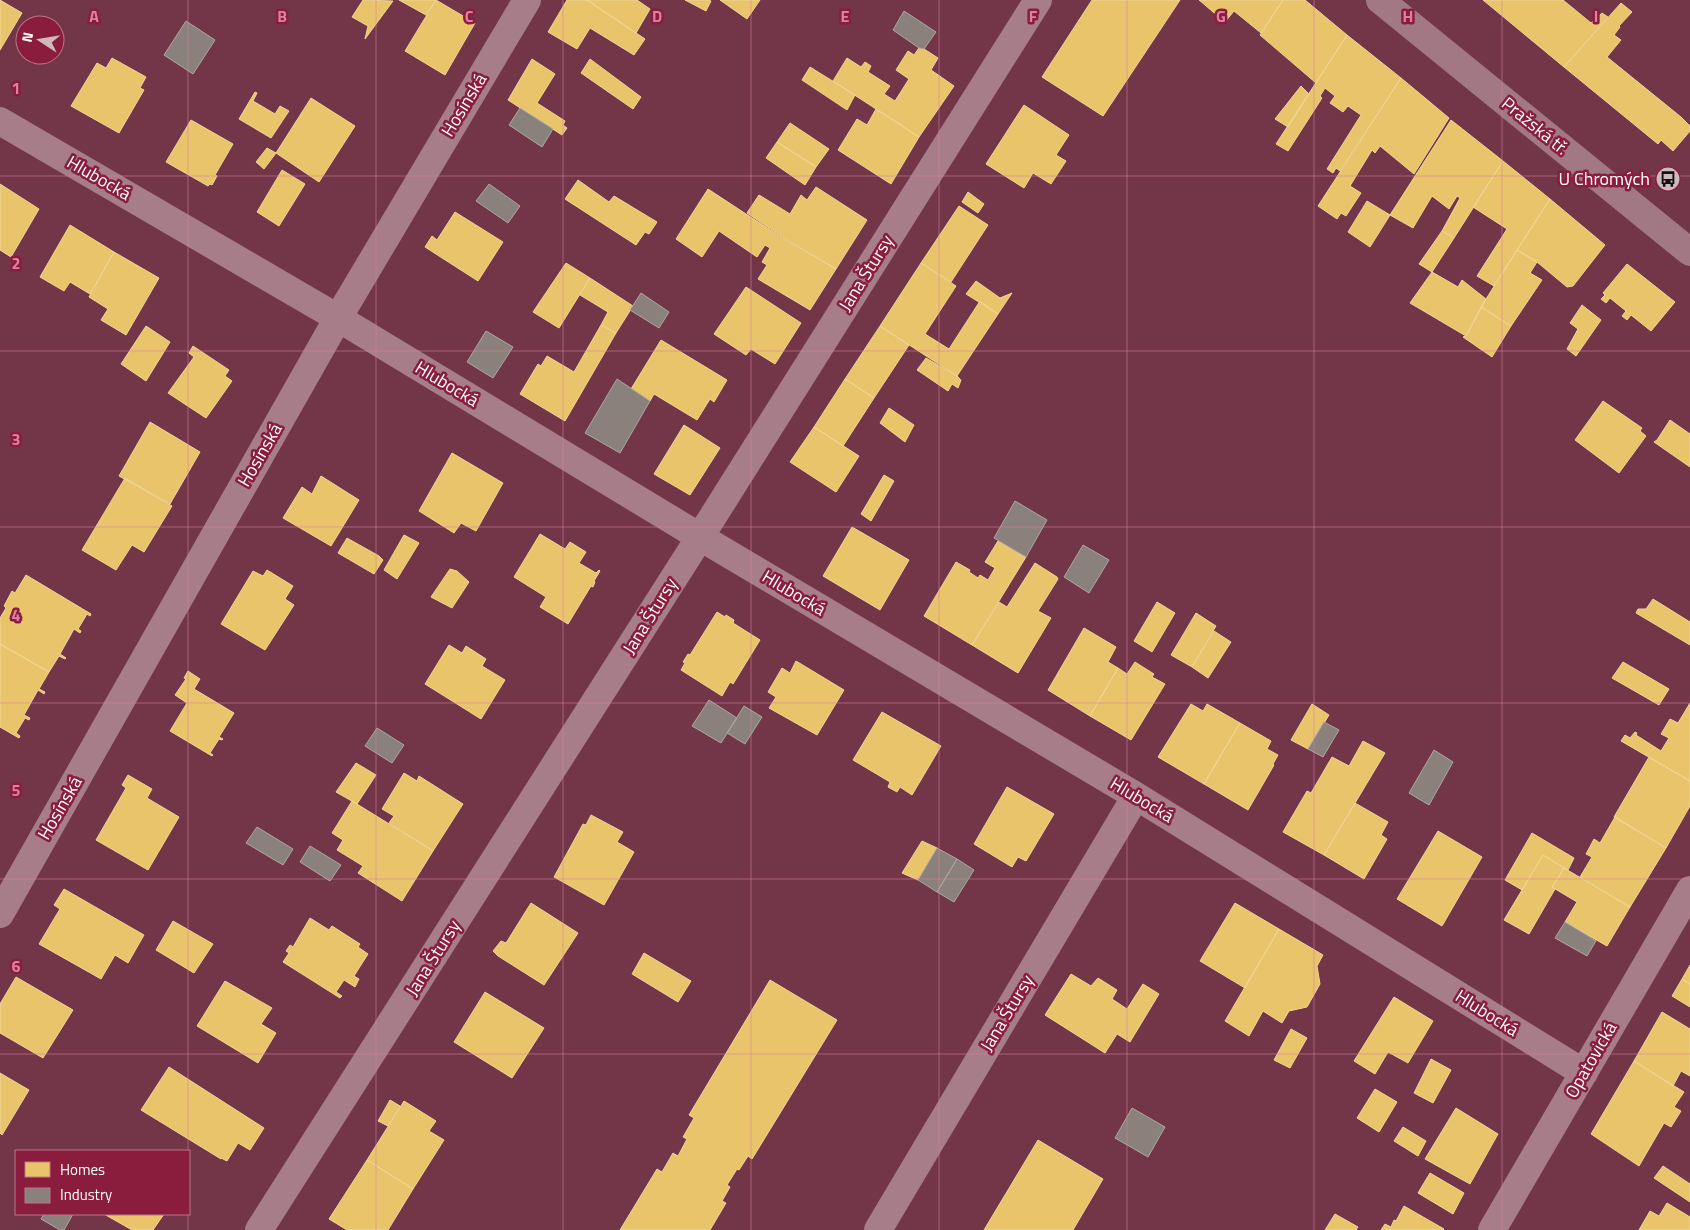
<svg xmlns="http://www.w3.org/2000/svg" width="1690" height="1230" viewBox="0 0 1690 1230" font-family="'Titillium Web',sans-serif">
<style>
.homes{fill:#e9c46a;stroke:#f0d697}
.industry{fill:#8a817c;stroke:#ada7a3}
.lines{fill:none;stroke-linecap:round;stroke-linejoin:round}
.street{stroke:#a67d89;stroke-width:28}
.secondary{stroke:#a27884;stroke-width:28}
.grid{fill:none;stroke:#dd80a5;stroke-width:1;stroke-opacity:0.55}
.labels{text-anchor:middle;stroke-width:5;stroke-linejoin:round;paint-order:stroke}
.street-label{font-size:18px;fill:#fff;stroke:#8a1d3d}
.poi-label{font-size:18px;fill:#fff;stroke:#8a1d3d;text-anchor:end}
.grid-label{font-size:16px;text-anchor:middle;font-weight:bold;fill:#dd80a5;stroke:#8a1d3d;stroke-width:5;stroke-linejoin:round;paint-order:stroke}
</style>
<rect width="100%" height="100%" fill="#723648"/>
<path class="homes" d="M0,0L22,13L0,50Z
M363,0L393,1L365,39L368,26L352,17Z
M399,0H436L426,15Z
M436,0L475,23L445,75L405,51Z
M567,0H587L645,39L634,55L590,28L577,49L548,32Z
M587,0H637L650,9L636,33Z
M685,0H709L711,1L706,11Z
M720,0H760L747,19Z
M1092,0H1180L1103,116L1042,77Z
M1199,0H1283L1261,33L1234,11L1225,22Z
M1283,0H1305L1347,35L1316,83L1260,35Z
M1483,0H1563L1591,23L1602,13L1608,17L1564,67Z
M1621,3L1632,12L1619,26L1620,27L1614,35L1621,40L1607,57L1681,117L1690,126V131L1673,151L1661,140L1658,144L1564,67Z
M1347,35L1401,78L1340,171L1336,168L1333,173L1327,169L1361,115L1348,106L1343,112L1330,103L1335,96L1325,88L1320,96L1322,98L1288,151L1276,144Z
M919,48L924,49L938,58L931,70L954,86L919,137L833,81L847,58L861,67L865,62L871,66L868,72L890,86L884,94L895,101L909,79L896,70L908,51L914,55Z
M112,58L146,77L140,88L144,90L119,133L71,106L97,63L106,68Z
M532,59L555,74L537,103L565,121L563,125L567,128L562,135L508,100Z
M590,59L641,97L633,109L581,73Z
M810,67L855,95L847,110L802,80Z
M1401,78L1449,118L1414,174L1380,146L1375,153L1372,150L1350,186L1361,193L1346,216L1341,213L1337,219L1318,206Z
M1301,86L1309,94L1288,127L1275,119Z
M255,92L257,93L253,101L275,114L280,106L289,111L271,138L239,119Z
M311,98L355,126L319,182L276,153Z
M1024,105L1069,135L1056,155L1066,161L1051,184L1033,173L1024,188L986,164Z
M876,109L919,137L891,184L838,150L857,119L867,125Z
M191,120L233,144L215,175L217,176L212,185L210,184L208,186L166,162Z
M1451,120L1503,161L1454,238L1442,231L1460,198L1457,196L1449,209L1432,196L1413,228L1390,215Z
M790,123L829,149L816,167L777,142Z
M777,142L816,167L805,185L766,158Z
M267,148L276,153L264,169L256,162Z
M1503,161L1550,199L1494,286L1477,276L1507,229L1473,207Z
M282,170L305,184L279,226L257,212Z
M578,180L609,202L614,196L657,222L649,234L645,232L636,245L565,199Z
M0,184L39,209L11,257L0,250Z
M816,187L867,220L836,269L784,238L747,213L759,195L790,214L801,195L807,200Z
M708,189L784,239L836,269L810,310L758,279L767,265L762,262L770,248L765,245L757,257L719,231L702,257L676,239Z
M968,192L984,204L978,213L962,202Z
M1550,199L1605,245L1573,286L1567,287L1537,262L1517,250Z
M1367,201L1390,215L1370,247L1348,232Z
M959,206L988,225L951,282L921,263Z
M455,212L503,242L478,281L425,247L432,236L437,240Z
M70,225L114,252L90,294L70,282L64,291L40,277Z
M1442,231L1454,238L1432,272L1419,264Z
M1517,250L1537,262L1530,273L1542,280L1511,326L1481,307Z
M114,252L159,278L126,335L101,320L108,309L89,297Z
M566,263L590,278L559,328L533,312Z
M921,263L956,286L925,334L949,349L980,301L998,314L957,376L880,326Z
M1627,264L1675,302L1651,331L1631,315L1627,320L1622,316L1626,311L1610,298L1606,303L1601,299L1605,295L1603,293Z
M1432,272L1458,287L1462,280L1486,299L1466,336L1410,303Z
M590,278L633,306L616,333L601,325L608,312L580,295Z
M976,281L1000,298L1012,293L998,314L966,294Z
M746,287L801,323L775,364L751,349L746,355L714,334Z
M1582,305L1601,320L1576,356L1567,349L1578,329L1570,323Z
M1481,307L1511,326L1492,357L1463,337L1466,336Z
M601,325L616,333L565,421L520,394L538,364L541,366L547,356L574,372Z
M146,326L170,342L146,381L121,364Z
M880,326L909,345L874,398L845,379Z
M661,340L727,380L714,402L710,399L697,420L654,394L650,401L631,389Z
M193,346L229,370L225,376L232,381L206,418L168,393L194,357L189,353Z
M926,358L957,376L961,380L958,388L952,384L948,391L917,370Z
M845,379L874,398L843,446L814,427Z
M1603,401L1642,428L1640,431L1646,436L1619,473L1575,440Z
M889,408L914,425L905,442L880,423Z
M1670,420L1690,434V467L1654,442L1657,440Z
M150,422L200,452L170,504L119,476Z
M684,425L720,448L690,495L654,474Z
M814,427L859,456L836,492L790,462Z
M452,453L503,483L476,531L461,523L454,533L419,511Z
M884,475L894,481L871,521L861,514Z
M321,476L359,500L331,546L283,518L302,487L312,494Z
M125,478L172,506L144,552L132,545L116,570L82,550Z
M852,527L909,560L880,610L823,576Z
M540,534L565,549L570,542L586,552L579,563L596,573L599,570L600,571L594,581L595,582L593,587L591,586L568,624L540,607L546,597L514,577Z
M404,535L419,543L397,579L384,570Z
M347,538L379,556L383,560L374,574L338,553Z
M998,541L1026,557L972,645L924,616L956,562L970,570L969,572L978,578L980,575L988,580L995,568L985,562Z
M1035,563L1057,577L1058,579L1038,611L1051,618L1018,673L972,645L999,602L1007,607Z
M450,569L457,571L469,582L452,608L431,597Z
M267,570L293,586L285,599L294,605L265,650L221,624L253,571L263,576Z
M26,575L91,614L90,616L87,614L78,629L81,631L80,633L74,629L60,654L66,658L65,659L59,656L49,672L0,644V618L6,608L4,606L12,591L15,593Z
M1653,599L1690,622V645L1636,613L1638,609H1646Z
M1157,602L1175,613L1152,652L1134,641Z
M717,612L725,617L726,615L734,620L733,623L760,640L733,684L730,682L722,696L681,670L685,663L683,662L688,654L690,655Z
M1196,613L1216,626L1192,667L1171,655Z
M1084,628L1116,647L1108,662L1118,668L1090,716L1048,690Z
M1214,631L1231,642L1208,678L1192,667Z
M0,644L49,672L39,689L45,692L44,694L38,690L24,715L30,718L29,720L25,718L16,733L20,736L19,738L0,727Z
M449,645L462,653L466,646L486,659L482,666L505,680L481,719L425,684Z
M796,661L844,690L817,735L769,708L776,697L768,692L782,668L790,673Z
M1135,662L1154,674L1152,677L1165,684L1131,740L1090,716L1118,668L1127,674Z
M1623,662L1669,689L1659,705L1612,678Z
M188,671L200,679L194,689L234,713L219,737L223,739L222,740L219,739L210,753L213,755L212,756L170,731L187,703L175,695L186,679L184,678Z
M1690,703V781L1621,741L1625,735L1630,738L1635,732L1637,733L1636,735L1661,751L1669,738L1661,734L1670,719L1678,723Z
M1191,704L1203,711L1207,704L1240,723L1204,784L1158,757Z
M1312,704L1329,715L1308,749L1291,740Z
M882,712L941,746L912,795L900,787L897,792L888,787L890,782L853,760Z
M1240,723L1271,741L1267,749L1278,755L1273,764L1274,765L1248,810L1204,784Z
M1363,741L1385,753L1324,855L1283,832L1307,791L1311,793L1332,757L1349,766Z
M1649,757L1690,781V806L1666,848L1614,817Z
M356,763L376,775L357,804L336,792Z
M404,773L417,781L419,776L463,804L433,851L389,823L394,816L382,809Z
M128,775L152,789L147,798L179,817L148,870L96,840L126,788L122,785Z
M1007,787L1054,814L1026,861L1018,857L1012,867L974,844Z
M352,801L433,851L402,901L358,873L363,866L337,850L343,840L332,833Z
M1355,803L1388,822L1381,835L1387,839L1364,879L1324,855Z
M591,815L623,832L617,842L634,852L604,905L554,877L583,824L586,825Z
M1615,817L1666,848L1630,907L1580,877L1592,857L1586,854L1594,839L1600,843Z
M1438,831L1482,857L1442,926L1397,899Z
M1532,833L1574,858L1568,870L1543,855L1522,890L1505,880Z
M922,841L937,848L918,880L902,873Z
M1543,855L1564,868L1552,887L1555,889L1529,934L1504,920Z
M1564,868L1630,907L1607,946L1565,922L1577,902L1552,887Z
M64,889L144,935L128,963L115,955L101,979L39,944L60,909L54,905Z
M531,903L578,933L544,985L498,956L493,951L501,941L506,943Z
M1235,903L1279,929L1245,988L1200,961Z
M310,918L329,930L332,926L360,944L358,947L368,954L354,976L359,979L355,987L344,980L336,992L342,996L340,998L283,962L289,953L286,951L290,945L293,947Z
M173,921L213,944L194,973L156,950Z
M1279,929L1323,955L1317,966L1320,984L1307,1007L1289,1011L1282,1023L1263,1011L1249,1036L1225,1021Z
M644,953L691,981L678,1002L632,974Z
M1690,965V984L1682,979Z
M1071,974L1091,986L1098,978L1117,990L1112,999L1127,1009L1143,984L1159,994L1130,1042L1117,1034L1105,1053L1045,1015Z
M16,977L73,1010L43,1058L0,1033V1004Z
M1682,979L1690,984V1007L1672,996Z
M770,980L837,1020L752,1159L748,1156L739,1170L737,1169L727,1185L730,1187L722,1201L726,1203L710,1230H620L657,1169L662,1172L673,1153L678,1156L687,1139L683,1137L694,1118L689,1115Z
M225,981L272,1008L261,1024L276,1033L258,1063L197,1026Z
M485,992L544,1028L512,1078L454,1042Z
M1394,997L1433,1021L1408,1063L1388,1052L1375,1074L1354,1061Z
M1662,1012L1690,1029V1076L1681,1071L1673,1086L1634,1061Z
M1291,1029L1307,1038L1290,1068L1274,1060Z
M1431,1059L1451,1070L1433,1103L1414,1093Z
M1634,1061L1684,1092L1674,1107L1681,1111L1671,1127L1664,1123L1639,1166L1591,1134Z
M169,1067L264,1128L250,1150L238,1143L227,1161L221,1158V1159L141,1110Z
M0,1073L29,1090L2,1135L0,1133Z
M1375,1089L1397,1102L1379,1132L1357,1118Z
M390,1100L400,1106L388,1126L378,1121Z
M404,1101L436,1121L429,1131L444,1140L413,1189L367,1160Z
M1456,1108L1498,1134L1470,1184L1425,1159Z
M1403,1127L1426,1141L1418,1156L1394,1141Z
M1038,1140L1103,1179L1073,1230H984Z
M367,1160L413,1189L388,1230H347L329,1219Z
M1663,1166L1690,1184V1202L1654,1178Z
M1430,1173L1464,1193L1453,1214L1418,1193Z
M1667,1203L1690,1217V1230H1639L1650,1211L1659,1216Z
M1404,1206L1444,1229L1443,1230H1381L1385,1224L1391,1227L1394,1220L1396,1221Z
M104,1214H164L153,1230H132Z
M1335,1214L1358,1227L1356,1230H1325Z"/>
<path class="industry" d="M904,11L936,32L924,49L919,48L893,30Z
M186,21L215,40L193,74L164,55Z
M520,108L553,129L542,147L509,125Z
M489,184L520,206L508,223L476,201Z
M641,293L669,312L659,328L630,310Z
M486,331L513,347L493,378L467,362Z
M617,379L650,401L620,453L585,433Z
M1015,501L1047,520L1026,557L994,538Z
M1083,545L1109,560L1089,593L1064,577Z
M709,700L737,718L721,743L692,726Z
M744,706L762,717L745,744L727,733Z
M1324,722L1339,730L1323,757L1308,749Z
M377,728L404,745L392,763L365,746Z
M1434,750L1453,762L1429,805L1409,793Z
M257,827L293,849L283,865L246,843Z
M310,846L341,865L330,881L300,862Z
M937,848L957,859L937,892L918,880Z
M957,859L974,870L954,902L937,892Z
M1565,922L1596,941L1587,956L1555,938Z
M1132,1108L1165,1127L1148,1157L1115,1138Z
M44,1214H73L64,1230H60L41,1219Z"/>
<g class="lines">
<path class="street" d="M0,121L338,318L700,537L1136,796L1584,1073
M0,914L338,318L527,0
M259,1230L700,537L1038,0
M878,1230L1136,796
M1492,1230L1690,890"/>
<path class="secondary" d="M1380,0L1690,252"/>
</g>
<path class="grid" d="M188,0V1151M376,0V1230M563,0V1230M751,0V1230M939,0V1230M1127,0V1230M1314,0V1230M1502,0V1230M0,176H1690M0,351H1690M0,527H1690M0,703H1690M0,879H1690M0,1054H1690M188,1214V1230"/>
<defs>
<symbol id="bus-disc" viewBox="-11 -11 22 22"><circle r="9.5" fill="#ceb9bf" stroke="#8a1d3d"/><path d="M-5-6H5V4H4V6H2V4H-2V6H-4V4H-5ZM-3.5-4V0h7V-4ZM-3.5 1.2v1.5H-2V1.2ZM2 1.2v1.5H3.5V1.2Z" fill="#111"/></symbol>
</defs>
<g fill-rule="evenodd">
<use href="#bus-disc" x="1654" y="165" width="28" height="28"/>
</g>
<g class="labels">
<g class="street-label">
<text transform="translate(464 105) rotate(-59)" y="6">Hosínská</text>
<text transform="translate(1535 126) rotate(39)" y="6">Pražská tř.</text>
<text transform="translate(99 178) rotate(30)" y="6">Hlubocká</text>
<text transform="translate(866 273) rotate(-58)" y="6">Jana Štursy</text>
<text transform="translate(447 384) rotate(31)" y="6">Hlubocká</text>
<text transform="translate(260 455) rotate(-60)" y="6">Hosínská</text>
<text transform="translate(794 593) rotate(31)" y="6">Hlubocká</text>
<text transform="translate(650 616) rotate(-58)" y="6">Jana Štursy</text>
<text transform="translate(1142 800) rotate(31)" y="6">Hlubocká</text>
<text transform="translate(60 808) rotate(-60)" y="6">Hosínská</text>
<text transform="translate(433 958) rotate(-58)" y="6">Jana Štursy</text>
<text transform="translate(1007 1013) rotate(-59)" y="6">Jana Štursy</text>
<text transform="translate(1487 1013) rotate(32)" y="6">Hlubocká</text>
<text transform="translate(1591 1060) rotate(-60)" y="6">Opatovická</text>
</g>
<g class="poi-label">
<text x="1650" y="185">U Chromých</text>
</g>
</g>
<g class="grid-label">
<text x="94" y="22">A</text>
<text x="282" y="22">B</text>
<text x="469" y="22">C</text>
<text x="657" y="22">D</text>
<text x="845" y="22">E</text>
<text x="1033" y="22">F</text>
<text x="1221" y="22">G</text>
<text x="1408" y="22">H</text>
<text x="1596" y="22">I</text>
<text x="16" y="94">1</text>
<text x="16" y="269">2</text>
<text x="16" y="445">3</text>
<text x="16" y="621">4</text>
<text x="16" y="796">5</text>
<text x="16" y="972">6</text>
</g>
<rect x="15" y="1150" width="175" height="65" fill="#8a1d3d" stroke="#b9778b"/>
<rect x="25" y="1162" width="25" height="15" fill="#e9c46a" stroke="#b9778b"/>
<text x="60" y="1175" font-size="15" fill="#ffffff">Homes</text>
<rect x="25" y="1188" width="25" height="15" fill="#8a817c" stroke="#b9778b"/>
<text x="60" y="1200" font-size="15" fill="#ffffff">Industry</text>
<g transform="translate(40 40) rotate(282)"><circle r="24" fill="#8a1d3d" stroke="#b9778b"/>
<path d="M0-4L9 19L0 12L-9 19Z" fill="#ceb9bf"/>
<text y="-8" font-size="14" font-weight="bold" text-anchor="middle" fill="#ffffff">N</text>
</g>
</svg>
